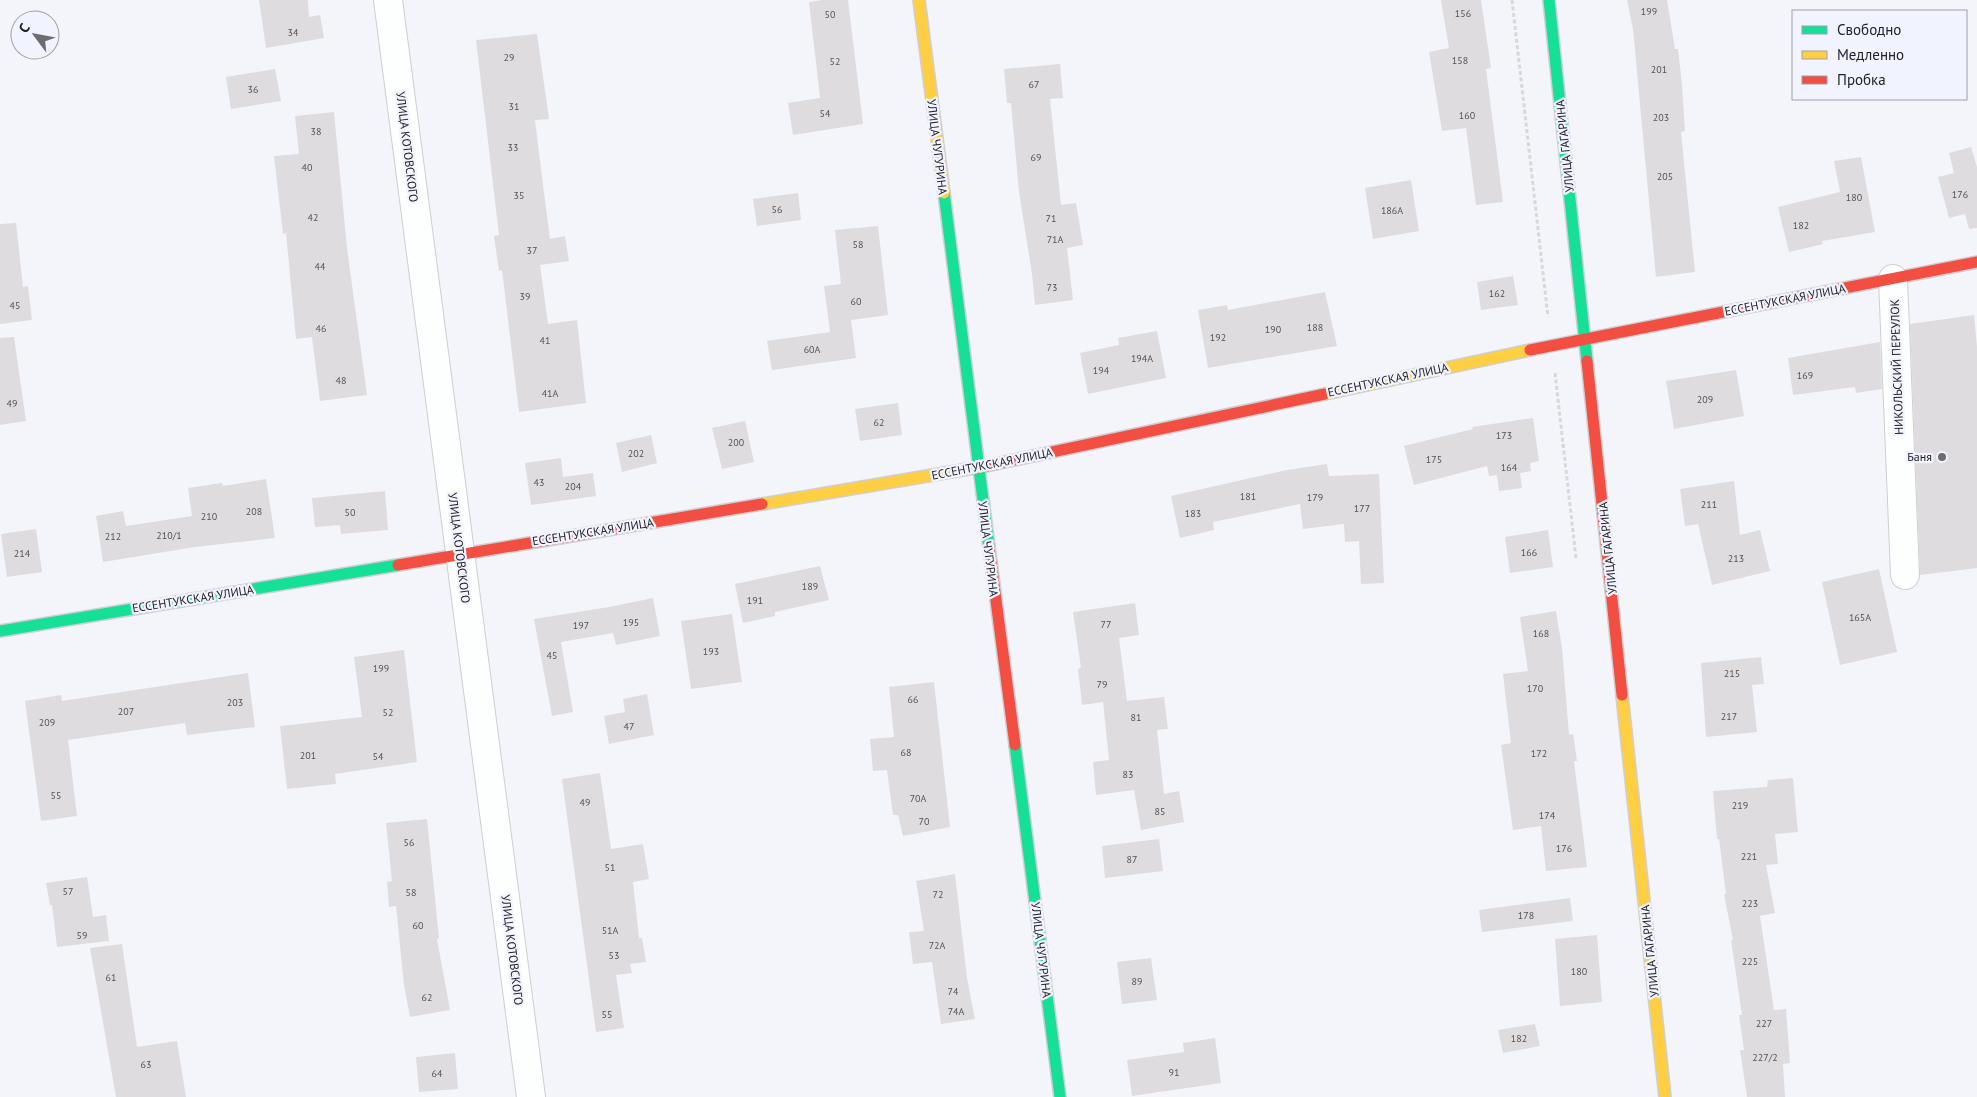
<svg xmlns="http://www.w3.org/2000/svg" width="1977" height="1097" viewBox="0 0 1977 1097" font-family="'PT Sans',sans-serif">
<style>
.building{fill:#dedcdf}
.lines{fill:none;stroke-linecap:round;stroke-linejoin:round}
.street-casing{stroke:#ceced3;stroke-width:30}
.fast-casing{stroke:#ceced3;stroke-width:14}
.slow-casing{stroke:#ceced3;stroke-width:14}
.jam-casing{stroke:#ceced3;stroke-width:14}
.path{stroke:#d8d8da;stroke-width:3;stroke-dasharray:4 2.5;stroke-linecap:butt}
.street{stroke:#fdfefe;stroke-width:28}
.fast{stroke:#16e098;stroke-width:11}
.slow{stroke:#ffcf43;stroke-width:11}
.jam{stroke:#f24e42;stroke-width:11}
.poi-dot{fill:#6c6c71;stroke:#f1f3fe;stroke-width:2}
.labels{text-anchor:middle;stroke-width:4.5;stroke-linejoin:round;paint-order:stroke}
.number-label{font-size:10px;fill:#535256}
.street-label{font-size:12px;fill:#222226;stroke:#f1f3fe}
.poi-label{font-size:12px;fill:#222226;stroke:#f1f3fe;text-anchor:end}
</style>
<rect width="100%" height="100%" fill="#f4f5fb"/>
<path class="building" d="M259,0H308L309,17L320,15L324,38L266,48Z
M823,0H848L863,124L793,135L788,103L820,98L809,2Z
M1441,0H1481L1491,68L1486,69L1503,202L1476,205L1466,128L1442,131L1429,52L1449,48Z
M1627,0H1667L1675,49H1678L1682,84L1685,131L1681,132L1695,272L1656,277L1633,29Z
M537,34L549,119L535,120L542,177L550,239L565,236L569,261L540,265L548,324L577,320L586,403L519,412L502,270L499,271L494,236L499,235L476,40Z
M1060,64L1063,98L1050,99L1061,205L1076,203L1083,245L1067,248L1073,300L1035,305L1032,274L1019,192L1011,103H1007L1004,69Z
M275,69L281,101L231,109L226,77Z
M334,112L347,248L367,395L320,401L312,337L296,339L286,233L283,234L274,156L299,154L295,116Z
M1971,147L1977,167V228L1969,229L1965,214L1949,218L1938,177L1954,173L1949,153Z
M1861,157L1875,232L1822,241L1823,244L1789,252L1778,207L1840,192L1834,161Z
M1411,180L1419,231L1373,239L1365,188Z
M798,193L801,220L757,226L753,199Z
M16,223L23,287L28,286L32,320L0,324V224Z
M878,226L888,315L851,320L856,358L772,370L767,341L830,332L824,286L841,284L835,230Z
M1513,276L1518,305L1481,310L1477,282Z
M1325,292L1337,346L1208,368L1198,310L1227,305L1228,310Z
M1974,315L1977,347V568L1920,575L1910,324Z
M1157,331L1166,378L1088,394L1080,353L1119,345L1118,338Z
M14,337L26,421L0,425V338Z
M1880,342L1882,389L1856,393L1855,387L1793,395L1788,358Z
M1736,370L1744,416L1674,429L1666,381Z
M898,403L902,435L860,441L855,409Z
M1533,418L1539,461L1530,463L1531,471L1520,473L1522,488L1499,491L1497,475L1489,476L1487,466L1414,485L1404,446L1473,429L1472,427Z
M745,421L754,462L722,469L712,428Z
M651,435L657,463L622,472L616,443Z
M561,458L563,477L593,473L596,496L531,505L525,463Z
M1327,464L1329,476L1379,474L1384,583L1361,584L1359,541L1345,542L1344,524L1303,529L1300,504L1213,522L1214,530L1180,538L1171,496L1287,470Z
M266,479L275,538L195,547L103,562L96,516L123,511L126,526L192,516L188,488L222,483L223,486Z
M1734,481L1740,535L1760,530L1770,571L1712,585L1698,524L1685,526L1680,489Z
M385,491L388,530L341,534L340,525L315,527L312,498Z
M36,529L42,572L7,577L1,534Z
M1548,530L1553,567L1510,573L1505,537Z
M820,566L829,600L775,612V616L743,623L735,584Z
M1879,569L1897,652L1840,665L1822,582Z
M653,598L660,636L616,645L613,633L561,642L573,712L552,716L534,619L609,607Z
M1135,603L1139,635L1119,638L1127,701L1164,697L1168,729L1157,730L1164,794L1179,791L1184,822L1141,830L1134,790L1096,795L1093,762L1109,760L1103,702L1082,705L1078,669L1081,668L1073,612Z
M1556,611L1562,648L1569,735L1573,734L1577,761H1574L1587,867L1546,871L1541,826L1513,830L1501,745L1511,743L1503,674L1528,671L1520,617Z
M732,614L742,682L691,689L681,621Z
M404,650L417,762L335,774L336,784L287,789L280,726L362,717L354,657Z
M1761,657L1764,684L1752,685L1757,732L1706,737L1701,663Z
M248,673L255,727L187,735L185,723L68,740L77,816L41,821L25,701L61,695L62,701Z
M934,682L950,827L903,836L898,815H893L887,770L873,771L870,739L894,737L889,687Z
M647,694L654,735L609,744L604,716L625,712L623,699Z
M600,773L611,849L643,844L649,879L633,882L639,938H642L646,962L630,964L632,973L616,975L624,1028L596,1032L562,779Z
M1793,778L1798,832L1775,834L1778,864L1766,865L1775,913L1760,916L1774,1010L1786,1009L1790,1063L1783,1064L1785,1097H1747L1740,1050H1744L1739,1015H1742L1731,940H1733L1724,894H1726L1719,839H1717L1713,791L1767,787L1768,780Z
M427,819L439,938L437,939L450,1010L410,1017L404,985L396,906L389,907L387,882L392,881L386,823Z
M1159,839L1163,871L1105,878L1102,846Z
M955,874L967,978L975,1019L941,1024L932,962L913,964L909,932L924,931L916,881Z
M87,877L93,917L106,915L109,941L57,947L52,905H50L46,883Z
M1570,898L1573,921L1482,932L1479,910Z
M1597,935L1602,1002L1560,1006L1555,939Z
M122,944L137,1047L177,1041L186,1097H116L90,948Z
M1151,958L1157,1000L1122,1004L1117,962Z
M1535,1024L1540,1046L1503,1053L1498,1030Z
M1215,1038L1221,1083L1132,1096L1127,1060L1184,1052L1183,1043Z
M455,1053L458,1089L419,1092L416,1057Z"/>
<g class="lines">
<defs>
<path id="street" d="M388,0L531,1097
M1893,279L1905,575"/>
<path id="fast" d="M1549,0L1587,361
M944,193L989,547
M0,631L398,565
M1015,745L1060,1097"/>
<path id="slow" d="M919,0L944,193
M1325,394L1530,350
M762,504L986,466
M1622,695L1665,1097"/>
<path id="jam" d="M1530,350L1977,262
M1587,361L1622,695
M986,466L1325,394
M989,547L1015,745
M398,565L762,504"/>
</defs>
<use href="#street" class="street-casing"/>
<use href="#fast" class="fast-casing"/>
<use href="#slow" class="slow-casing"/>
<use href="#jam" class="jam-casing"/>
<path class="path" d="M1512,0L1548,317
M1555,373L1576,558"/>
<use href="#street" class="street"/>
<use href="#fast" class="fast"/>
<use href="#slow" class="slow"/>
<use href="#jam" class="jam"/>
</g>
<circle class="poi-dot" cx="1942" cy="457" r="5"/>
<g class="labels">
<g class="number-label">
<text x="1649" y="15">199</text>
<text x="1463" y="17">156</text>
<text x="830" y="18">50</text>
<text x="293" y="36">34</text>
<text x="509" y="61">29</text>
<text x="1460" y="64">158</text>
<text x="835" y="65">52</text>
<text x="1659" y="73">201</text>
<text x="1034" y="88">67</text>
<text x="253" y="93">36</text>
<text x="514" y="110">31</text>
<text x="825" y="117">54</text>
<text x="1467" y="119">160</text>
<text x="1661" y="121">203</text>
<text x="316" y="135">38</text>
<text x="513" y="151">33</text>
<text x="1036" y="161">69</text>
<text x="307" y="171">40</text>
<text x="1665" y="180">205</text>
<text x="1960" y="198">176</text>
<text x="519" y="199">35</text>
<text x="1854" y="201">180</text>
<text x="777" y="213">56</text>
<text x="1392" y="214">186А</text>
<text x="313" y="221">42</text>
<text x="1051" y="222">71</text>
<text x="1801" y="229">182</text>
<text x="1055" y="243">71А</text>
<text x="858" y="248">58</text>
<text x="532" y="254">37</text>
<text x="320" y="270">44</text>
<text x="1052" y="291">73</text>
<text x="1497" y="297">162</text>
<text x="525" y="300">39</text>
<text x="856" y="305">60</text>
<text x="15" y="309">45</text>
<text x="1315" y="331">188</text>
<text x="321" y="332">46</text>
<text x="1273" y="333">190</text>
<text x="1218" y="341">192</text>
<text x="545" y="344">41</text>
<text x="812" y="353">60А</text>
<text x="1142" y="362">194А</text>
<text x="1101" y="374">194</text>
<text x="1805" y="379">169</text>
<text x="341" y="384">48</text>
<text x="550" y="397">41А</text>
<text x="1705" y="403">209</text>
<text x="12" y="407">49</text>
<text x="879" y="426">62</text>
<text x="1504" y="439">173</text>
<text x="736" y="446">200</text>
<text x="636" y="457">202</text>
<text x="1434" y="463">175</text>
<text x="1509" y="471">164</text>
<text x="539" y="486">43</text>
<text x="573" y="490">204</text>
<text x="1248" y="500">181</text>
<text x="1315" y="501">179</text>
<text x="1709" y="508">211</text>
<text x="1362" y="512">177</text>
<text x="254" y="515">208</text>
<text x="350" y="516">50</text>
<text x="1193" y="517">183</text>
<text x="209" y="520">210</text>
<text x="169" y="539">210/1</text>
<text x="113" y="540">212</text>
<text x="1529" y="556">166</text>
<text x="22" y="557">214</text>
<text x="1736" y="562">213</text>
<text x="810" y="590">189</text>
<text x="755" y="604">191</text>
<text x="1860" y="621">165А</text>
<text x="631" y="626">195</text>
<text x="1106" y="628">77</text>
<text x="581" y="629">197</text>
<text x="1541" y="637">168</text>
<text x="711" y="655">193</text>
<text x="552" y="659">45</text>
<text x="381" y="672">199</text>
<text x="1732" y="677">215</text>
<text x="1102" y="688">79</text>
<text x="1535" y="692">170</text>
<text x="913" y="703">66</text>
<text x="235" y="706">203</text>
<text x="126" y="715">207</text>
<text x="388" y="716">52</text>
<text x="1729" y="720">217</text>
<text x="1136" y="721">81</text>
<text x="47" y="726">209</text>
<text x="629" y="730">47</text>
<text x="906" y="756">68</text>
<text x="1539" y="757">172</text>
<text x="308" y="759">201</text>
<text x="378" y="760">54</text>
<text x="1128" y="778">83</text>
<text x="56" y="799">55</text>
<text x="918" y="802">70А</text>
<text x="585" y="806">49</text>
<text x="1740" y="809">219</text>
<text x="1160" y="815">85</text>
<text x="1547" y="819">174</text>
<text x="924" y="825">70</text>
<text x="409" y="846">56</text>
<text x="1564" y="852">176</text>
<text x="1749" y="860">221</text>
<text x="1132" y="863">87</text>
<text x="610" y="871">51</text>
<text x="68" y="895">57</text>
<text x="411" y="896">58</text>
<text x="938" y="898">72</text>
<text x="1750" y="907">223</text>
<text x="1526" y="919">178</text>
<text x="418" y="929">60</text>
<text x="610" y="934">51А</text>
<text x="82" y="939">59</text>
<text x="937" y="949">72А</text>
<text x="614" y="959">53</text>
<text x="1750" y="965">225</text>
<text x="1579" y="975">180</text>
<text x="111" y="981">61</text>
<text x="1137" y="985">89</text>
<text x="953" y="995">74</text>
<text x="427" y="1001">62</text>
<text x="956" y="1015">74А</text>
<text x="607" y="1018">55</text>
<text x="1764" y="1027">227</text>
<text x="1519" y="1042">182</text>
<text x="1765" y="1061">227/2</text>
<text x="146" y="1068">63</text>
<text x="1174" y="1076">91</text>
<text x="437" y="1077">64</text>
</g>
<g class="street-label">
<text transform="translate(1565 146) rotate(-96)" y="4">УЛИЦА ГАГАРИНА</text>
<text transform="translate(407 147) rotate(83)" y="4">УЛИЦА КОТОВСКОГО</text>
<text transform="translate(937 147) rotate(83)" y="4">УЛИЦА ЧУГУРИНА</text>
<text transform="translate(1785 300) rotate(-11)" y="4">ЕССЕНТУКСКАЯ УЛИЦА</text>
<text transform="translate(1897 367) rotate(-92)" y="4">НИКОЛЬСКИЙ ПЕРЕУЛОК</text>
<text transform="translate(1388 380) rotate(-12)" y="4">ЕССЕНТУКСКАЯ УЛИЦА</text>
<text transform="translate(992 464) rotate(-11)" y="4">ЕССЕНТУКСКАЯ УЛИЦА</text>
<text transform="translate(593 532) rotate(-9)" y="4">ЕССЕНТУКСКАЯ УЛИЦА</text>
<text transform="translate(459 548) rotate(83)" y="4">УЛИЦА КОТОВСКОГО</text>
<text transform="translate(1608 548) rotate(-96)" y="4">УЛИЦА ГАГАРИНА</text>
<text transform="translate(988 549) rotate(83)" y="4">УЛИЦА ЧУГУРИНА</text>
<text transform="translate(193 599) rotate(-9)" y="4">ЕССЕНТУКСКАЯ УЛИЦА</text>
<text transform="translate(512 950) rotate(83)" y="4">УЛИЦА КОТОВСКОГО</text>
<text transform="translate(1041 950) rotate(83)" y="4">УЛИЦА ЧУГУРИНА</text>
<text transform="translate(1650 951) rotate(-96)" y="4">УЛИЦА ГАГАРИНА</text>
</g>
<g class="poi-label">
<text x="1932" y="461">Баня</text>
</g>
</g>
<rect x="1792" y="10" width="175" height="90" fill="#f1f3fe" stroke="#9e9fa8"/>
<rect x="1802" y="26" width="25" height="8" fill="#16e098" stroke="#9e9fa8"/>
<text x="1837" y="35" font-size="15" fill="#222226">Свободно</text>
<rect x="1802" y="51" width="25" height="8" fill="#ffcf43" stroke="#9e9fa8"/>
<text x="1837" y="60" font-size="15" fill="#222226">Медленно</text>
<rect x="1802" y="76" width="25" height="8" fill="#f24e42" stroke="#9e9fa8"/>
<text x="1837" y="85" font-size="15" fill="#222226">Пробка</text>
<g transform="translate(35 35) rotate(302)"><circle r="24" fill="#f1f3fe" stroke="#9e9fa8"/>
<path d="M0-4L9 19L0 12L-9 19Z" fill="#6c6c71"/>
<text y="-8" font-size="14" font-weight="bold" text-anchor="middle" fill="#222226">С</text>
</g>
</svg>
